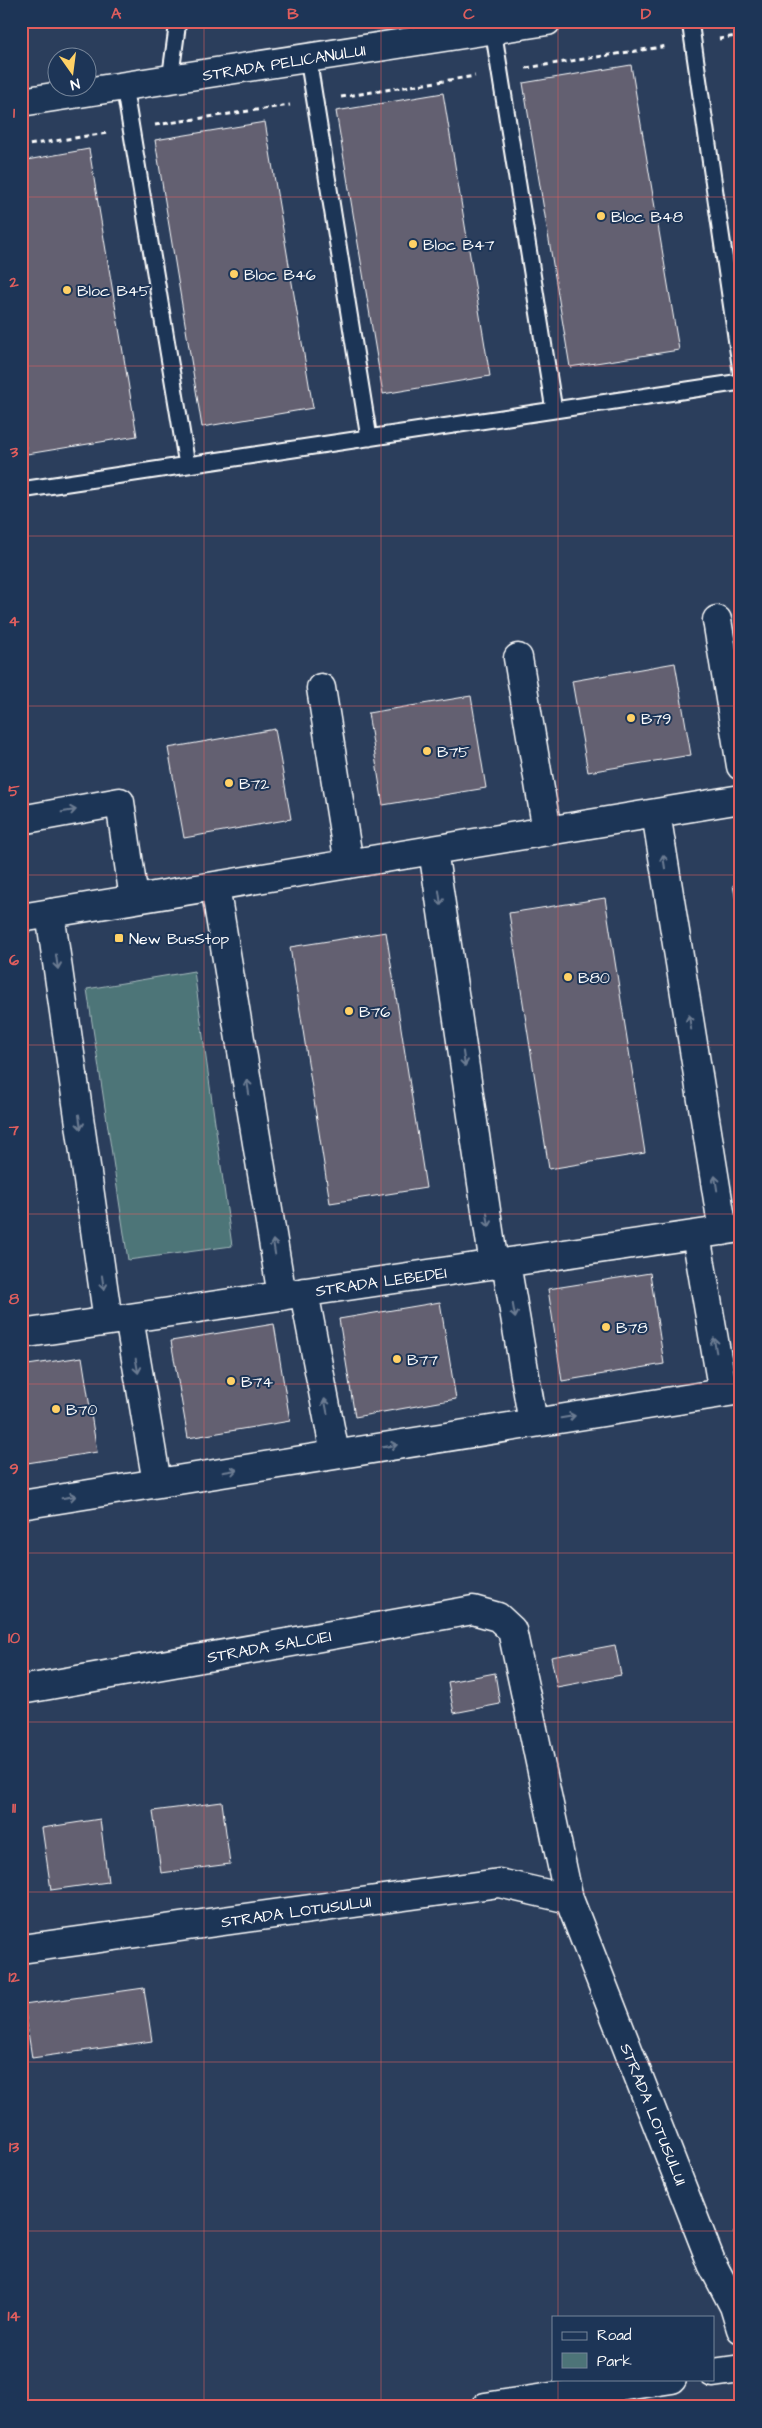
<svg xmlns="http://www.w3.org/2000/svg" width="762" height="2428" viewBox="0 0 762 2428" font-family="'Architects Daughter',sans-serif">
<style>
.green{fill:#4d7478;stroke:#a6babc}
.building{fill:#646071;stroke:#fff}
.lines{fill:none;stroke-linecap:round;stroke-linejoin:round}
.lane-casing{stroke:#fff;stroke-width:19}
.street-casing{stroke:#fff;stroke-width:31}
.path{stroke:#fff;stroke-width:3;stroke-dasharray:5 4;stroke-linecap:butt}
.lane{stroke:#1d3557;stroke-width:15}
.street{stroke:#1d3557;stroke-width:28}
.oneway{stroke:#6c7c92}
.grid{fill:none;stroke:#e05e5e;stroke-width:1;stroke-opacity:0.55}
.poi-dot{fill:#ffd166;stroke:#1d3557;stroke-width:2}
.labels{text-anchor:middle;stroke-width:4;stroke-linejoin:round;paint-order:stroke}
.street-label{font-size:16px;fill:#fff;stroke:#1d3557}
.poi-label{font-size:16px;fill:#fff;stroke:#1d3557;text-anchor:start}
.neatline{fill:none;stroke:#e05e5e;stroke-width:2}
.grid-label{font-size:16px;text-anchor:middle;font-weight:bold;fill:#e05e5e}
</style>
<rect width="100%" height="100%" fill="#2b3e5c"/>
<filter id="ink" filterUnits="userSpaceOnUse"><feTurbulence type="fractalNoise" baseFrequency=".02" numOctaves="2"/><feDisplacementMap in="SourceGraphic" scale="10" xChannelSelector="R" yChannelSelector="G"/><feConvolveMatrix kernelMatrix="1 2 1 2 8 2 1 2 1" color-interpolation-filters="sRGB"/></filter>
<g filter="url(#ink)">
<path class="green" d="M194,971L232,1246L128,1260L87,989Z"/>
<path class="building" d="M631,65L679,350L570,367L523,83Z
M443,93L490,376L383,394L336,111Z
M265,122L313,408L202,427L155,140Z
M89,149L137,436L27,454L21,419V161Z
M675,663L691,755L588,772L572,681Z
M471,696L486,788L383,805L368,713Z
M275,729L291,819L184,838L168,748Z
M741,884V928L733,885Z
M605,898L645,1153L549,1169L509,913Z
M386,932L426,1188L330,1203L290,947Z
M741,1263V1286L737,1264Z
M650,1273L664,1364L562,1381L548,1289Z
M440,1302L456,1399L355,1417L339,1319Z
M274,1324L290,1421L188,1438L171,1341Z
M82,1357L97,1452L21,1464V1366Z
M615,1645L621,1675L557,1687L551,1657Z
M495,1673L500,1704L454,1713L448,1682Z
M222,1802L230,1864L161,1873L153,1811Z
M100,1819L108,1882L51,1890L42,1828Z
M144,1988L152,2041L32,2058L24,2005Z"/>
<g class="lines">
<defs>
<path id="lane" d="M690,21L741,371
M493,29L554,410
M308,58L369,438
M170,80L178,21
M124,86L187,465
M21,490L741,382"/>
<path id="street" d="M21,102L547,21
M717,620L741,766
M518,658L547,831
M321,688L349,864
M656,813L723,1231
M21,820L120,802L134,899
M433,850L494,1265
M215,886L282,1296
M50,913L108,1321
M21,918L741,799
M696,1235L723,1393
M506,1263L533,1423
M304,1292L335,1454
M129,1318L157,1483
M21,1334L741,1228
M21,1505L741,1390
M21,1690L473,1610L498,1617L512,1630L569,1899L712,2264L734,2306L741,2329
M21,1949L499,1883L569,1899
M713,2373L741,2369
M485,2407L672,2379"/>
</defs>
<use href="#lane" class="lane-casing"/>
<use href="#street" class="street-casing"/>
<path class="path" d="M719,39L741,35
M526,68L668,46
M341,97L475,76
M155,125L290,105
M21,146L107,133
M734,2233L741,2224"/>
<use href="#lane" class="lane"/>
<use href="#street" class="street"/>
</g>
<defs><path id="oneway-shaft" d="M-6 0H5M1.5-3L5.5 0L1.5 3" fill="none" stroke-width="1.6" stroke-linecap="round" stroke-linejoin="round" transform="scale(1.25)"/></defs>
<g class="oneway">
<use href="#oneway-shaft" transform="translate(69 811) rotate(-10)"/>
<use href="#oneway-shaft" transform="translate(664 862) rotate(-99)"/>
<use href="#oneway-shaft" transform="translate(440 898) rotate(82)"/>
<use href="#oneway-shaft" transform="translate(57 962) rotate(82)"/>
<use href="#oneway-shaft" transform="translate(690 1022) rotate(-99)"/>
<use href="#oneway-shaft" transform="translate(464 1059) rotate(82)"/>
<use href="#oneway-shaft" transform="translate(248 1087) rotate(-99)"/>
<use href="#oneway-shaft" transform="translate(80 1122) rotate(82)"/>
<use href="#oneway-shaft" transform="translate(716 1183) rotate(-99)"/>
<use href="#oneway-shaft" transform="translate(488 1220) rotate(82)"/>
<use href="#oneway-shaft" transform="translate(274 1247) rotate(-99)"/>
<use href="#oneway-shaft" transform="translate(103 1283) rotate(82)"/>
<use href="#oneway-shaft" transform="translate(514 1311) rotate(80)"/>
<use href="#oneway-shaft" transform="translate(715 1345) rotate(-100)"/>
<use href="#oneway-shaft" transform="translate(137 1366) rotate(80)"/>
<use href="#oneway-shaft" transform="translate(326 1406) rotate(-101)"/>
<use href="#oneway-shaft" transform="translate(568 1417) rotate(-9)"/>
<use href="#oneway-shaft" transform="translate(390 1446) rotate(-9)"/>
<use href="#oneway-shaft" transform="translate(230 1471) rotate(-9)"/>
<use href="#oneway-shaft" transform="translate(69 1497) rotate(-9)"/>
</g>
</g>
<path class="grid" d="M204,21V2407M381,21V2407M558,21V2317M21,197H741M21,366H741M21,536H741M21,706H741M21,875H741M21,1045H741M21,1214H741M21,1384H741M21,1553H741M21,1722H741M21,1892H741M21,2062H741M21,2231H741M558,2379V2407"/>
<g class="poi-dot">
<circle cx="601" cy="216" r="5"/>
<circle cx="413" cy="244" r="5"/>
<circle cx="234" cy="274" r="5"/>
<circle cx="67" cy="290" r="5"/>
<circle cx="631" cy="718" r="5"/>
<circle cx="427" cy="751" r="5"/>
<circle cx="229" cy="783" r="5"/>
<rect x="114" y="933" width="10" height="10" rx="2.5"/>
<circle cx="568" cy="977" r="5"/>
<circle cx="349" cy="1011" r="5"/>
<circle cx="606" cy="1327" r="5"/>
<circle cx="397" cy="1359" r="5"/>
<circle cx="231" cy="1381" r="5"/>
<circle cx="56" cy="1409" r="5"/>
</g>
<g class="labels">
<g class="street-label">
<text transform="translate(284 62) rotate(-9)" y="6">STRADA PELICANULUI</text>
<text transform="translate(381 1281) rotate(-8)" y="6">STRADA LEBEDEI</text>
<text transform="translate(269 1646) rotate(-10)" y="6">STRADA SALCIEI</text>
<text transform="translate(296 1911) rotate(-8)" y="6">STRADA LOTUSULUI</text>
<text transform="translate(654 2114) rotate(68)" y="6">STRADA LOTUSULUI</text>
</g>
<g class="poi-label">
<text x="611" y="222">Bloc B48</text>
<text x="423" y="250">Bloc B47</text>
<text x="244" y="280">Bloc B46</text>
<text x="77" y="296">Bloc B45</text>
<text x="641" y="724">B79</text>
<text x="437" y="757">B75</text>
<text x="239" y="789">B72</text>
<text x="129" y="944">New BusStop</text>
<text x="578" y="983">B80</text>
<text x="359" y="1017">B76</text>
<text x="616" y="1333">B78</text>
<text x="407" y="1365">B77</text>
<text x="241" y="1387">B74</text>
<text x="66" y="1415">B70</text>
</g>
</g>
<rect width="762" height="2428" fill="none" stroke="#1d3557" stroke-width="55"/>
<rect x="552" y="2316" width="162" height="65" fill="#1d3557" stroke="#77869a"/>
<rect x="562" y="2332" width="25" height="8" fill="#1d3557" stroke="#77869a"/>
<text x="597" y="2340" font-size="15" fill="#ffffff">Road</text>
<rect x="562" y="2353" width="25" height="15" fill="#4d7478" stroke="#77869a"/>
<text x="597" y="2366" font-size="15" fill="#ffffff">Park</text>
<g transform="translate(72 72) rotate(166)"><circle r="24" fill="#1d3557" stroke="#77869a"/>
<path d="M0-4L9 19L0 12L-9 19Z" fill="#ffd166"/>
<text y="-8" font-size="14" font-weight="bold" text-anchor="middle" fill="#ffffff">N</text>
</g>
<rect x="28" y="28" width="706" height="2372" class="neatline"/>
<g class="grid-label">
<text x="116" y="19">A</text>
<text x="293" y="19">B</text>
<text x="469" y="19">C</text>
<text x="646" y="19">D</text>
<text x="14" y="118">1</text>
<text x="14" y="287">2</text>
<text x="14" y="457">3</text>
<text x="14" y="626">4</text>
<text x="14" y="796">5</text>
<text x="14" y="965">6</text>
<text x="14" y="1135">7</text>
<text x="14" y="1304">8</text>
<text x="14" y="1474">9</text>
<text x="14" y="1643">10</text>
<text x="14" y="1813">11</text>
<text x="14" y="1982">12</text>
<text x="14" y="2152">13</text>
<text x="14" y="2321">14</text>
</g>
</svg>
